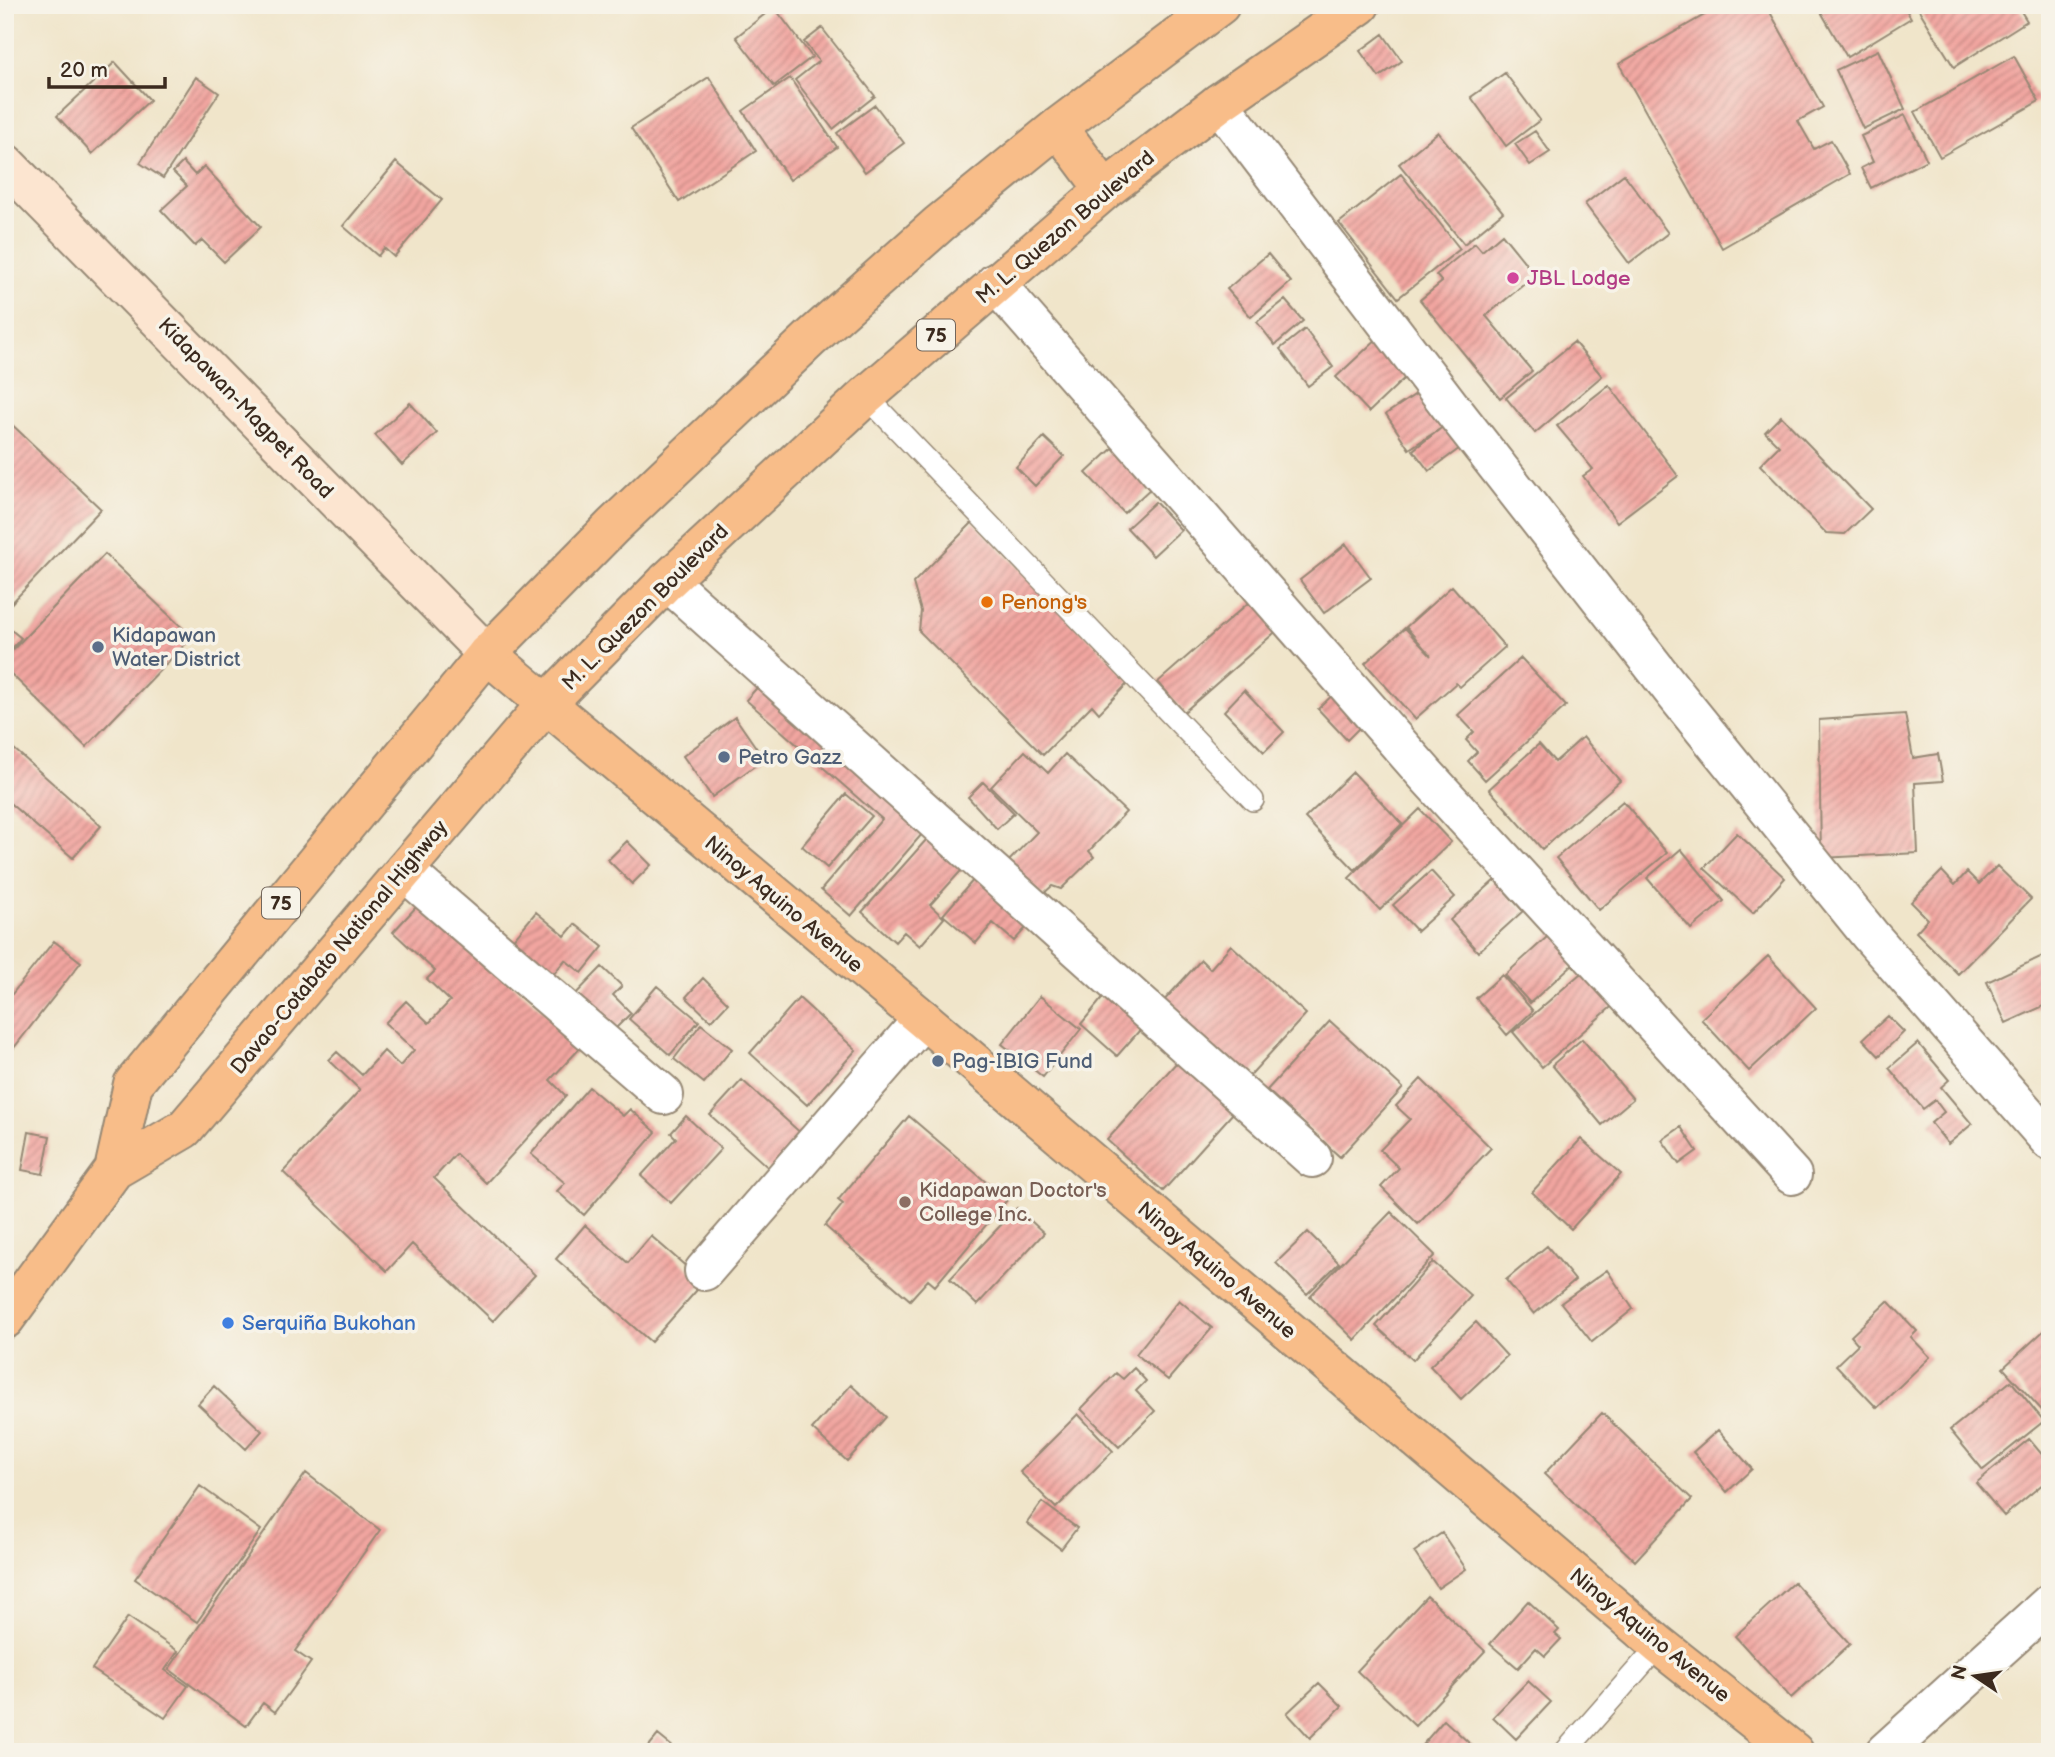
<svg xmlns="http://www.w3.org/2000/svg" width="2055" height="1757" viewBox="0 0 2055 1757" font-family="'Balsamiq Sans',sans-serif">
<style>
.building{fill:url(#building-hatch)}
.lines{fill:none;stroke-linecap:round;stroke-linejoin:round}
.service-casing{stroke:#968874;stroke-width:24}
.minor-casing{stroke:#968874;stroke-width:42}
.secondary-casing{stroke:#968874;stroke-width:42}
.primary-casing{stroke:#968874;stroke-width:42}
.trunk-casing{stroke:#968874;stroke-width:42}
.service{stroke:#fff;stroke-width:21}
.minor{stroke:#fff;stroke-width:38}
.secondary{stroke:#fce5d0;stroke-width:38}
.primary{stroke:#f8bd89;stroke-width:38}
.trunk{stroke:#f8bd89;stroke-width:38}
.hotel-dot{fill:#d1479c;stroke:#f7f3e8;stroke-width:2.5}
.food-dot{fill:#e8710a;stroke:#f7f3e8;stroke-width:2.5}
.service-dot{fill:#5c6f8a;stroke:#f7f3e8;stroke-width:2.5}
.education-dot{fill:#8d6e63;stroke:#f7f3e8;stroke-width:2.5}
.shop-dot{fill:#3f7fe0;stroke:#f7f3e8;stroke-width:2.5}
.labels{text-anchor:middle;stroke-width:7;stroke-linejoin:round;paint-order:stroke}
.shield{fill:#f7f3e8;stroke:#73665b;stroke-width:2}
.shield-label{font-size:19px;font-weight:bold;fill:#3b2a1e}
.street-label{font-size:21px;fill:#3b2a1e;stroke:#f7f3e8}
.hotel-label{font-size:21px;fill:#b23c85;stroke:#f7f3e8;text-anchor:start}
.food-label{font-size:21px;fill:#c56008;stroke:#f7f3e8;text-anchor:start}
.service-label{font-size:21px;fill:#4e5e75;stroke:#f7f3e8;text-anchor:start}
.education-label{font-size:21px;fill:#785e54;stroke:#f7f3e8;text-anchor:start}
.shop-label{font-size:21px;fill:#366cbe;stroke:#f7f3e8;text-anchor:start}
</style>
<defs>
<pattern id="building-hatch" width="6" height="6" patternUnits="userSpaceOnUse" patternTransform="scale(1.75)"><rect width="6" height="6" fill="#f2a6a0"/><path d="M-1 1l2-2M0 6l6-6M5 7l2-2" fill="none" stroke="#c58782"/></pattern>
</defs>
<rect width="100%" height="100%" fill="#f7f3e8"/>
<filter id="ink" filterUnits="userSpaceOnUse"><feTurbulence type="fractalNoise" baseFrequency=".0143" numOctaves="2"/><feDisplacementMap in="SourceGraphic" scale="14" xChannelSelector="R" yChannelSelector="G"/><feConvolveMatrix kernelMatrix="1 2 1 2 8 2 1 2 1" color-interpolation-filters="sRGB"/></filter>
<filter id="wash" filterUnits="userSpaceOnUse"><feTurbulence type="fractalNoise" baseFrequency=".00686" numOctaves="4" result="noise"/><feDisplacementMap in="SourceGraphic" scale="28" xChannelSelector="R" yChannelSelector="G"/><feGaussianBlur stdDeviation="1.57" result="paint"/><feColorMatrix in="noise" values="0 0 0 0 0 0 0 0 0 0 0 0 0 0 0 0 0 1.4 0 .05"/><feComposite in="paint" operator="in"/></filter>
<g filter="url(#wash)">
<rect width="100%" height="100%" fill="#f0e5ca"/>
<g id="blocks">
<path class="building" d="M1722,5H1766L1823,107L1798,121L1814,149L1831,140L1850,174L1722,248L1619,64Z
M1817,5H1903L1911,18L1847,57Z
M1916,5H2017L2027,21L1954,67Z
M774,7L812,57L774,86L736,37Z
M822,28L875,96L833,129L795,80L819,61L804,42Z
M1383,34L1402,61L1379,77L1360,51Z
M1878,50L1905,109L1863,129L1836,70Z
M2014,56L2039,101L1940,157L1915,112Z
M115,62L150,100L92,154L57,116Z
M1505,73L1540,120L1506,146L1471,97Z
M196,77L219,93L163,178L140,163Z
M709,77L756,151L679,202L631,128Z
M790,78L837,147L790,180L743,111Z
M875,105L904,143L865,172L837,133Z
M1905,115L1927,160L1871,188L1861,168L1873,162L1861,136Z
M1535,131L1550,152L1530,165L1515,144Z
M1438,132L1503,212L1464,244L1399,164Z
M183,162L195,175L204,166L261,227L224,262L202,240L195,246L161,210L187,186L173,172Z
M396,162L442,200L394,257L384,248L378,256L343,226Z
M1401,174L1460,249L1398,298L1339,223Z
M1624,174L1668,233L1629,263L1585,204Z
M1502,234L1535,275L1486,316L1532,371L1500,398L1420,300L1442,282L1436,275L1475,243L1482,251Z
M1268,254L1291,282L1251,317L1227,289Z
M1285,300L1303,321L1275,345L1257,322Z
M1305,329L1333,367L1308,386L1280,349Z
M1380,336L1413,370L1369,412L1336,377Z
M1574,342L1602,376L1535,433L1506,398Z
M1609,385L1678,476L1617,522L1583,476L1593,469L1557,426Z
M1419,392L1443,427L1409,449L1386,414Z
M410,403L437,433L402,465L375,435Z
M1781,416L1871,509L1845,534L1826,533L1760,465L1779,446L1765,432Z
M5,418L101,509L5,610Z
M1444,426L1460,448L1429,471L1413,450Z
M1044,437L1064,456L1035,486L1016,467Z
M1114,447L1152,487L1124,513L1086,473Z
M1155,502L1181,530L1153,556L1127,528Z
M973,522L1131,680L1099,713L1092,705L1043,755L919,631L921,611L913,583Z
M1346,544L1371,578L1324,613L1300,580Z
M105,554L192,637L86,747L5,668V658Z
M1452,586L1505,647L1460,687L1456,683L1415,719L1365,663L1405,628L1431,656L1406,627Z
M1255,597L1281,627L1184,712L1158,682Z
M5,625L21,638L5,657Z
M1521,658L1566,706L1485,780L1468,761L1477,752L1466,740L1474,732L1458,715Z
M763,681L929,826L851,916L821,890L882,819L746,700Z
M1343,685L1372,715L1347,740L1318,709Z
M1244,690L1284,732L1264,752L1224,711Z
M1905,714L1913,758L1938,754L1943,781L1915,783L1918,853L1821,858L1819,720Z
M735,717L764,759L712,797L683,756Z
M1583,737L1620,781L1542,849L1489,789L1539,744L1555,762Z
M5,741L101,826L73,858L5,799Z
M1025,751L1048,773L1065,754L1126,812L1089,851L1094,857L1061,889L1052,886L1042,895L1005,865L1037,832L991,787Z
M1353,772L1402,824L1355,870L1305,818Z
M983,782L1014,813L997,829L968,797Z
M846,794L872,816L827,868L802,846Z
M1623,801L1667,853L1599,910L1556,858Z
M1420,809L1451,842L1380,910L1349,878Z
M934,831L969,862L930,905L944,918L920,946L904,932L895,942L862,912Z
M1737,833L1785,878L1753,913L1704,868Z
M627,841L651,865L632,884L608,860Z
M1681,849L1724,901L1691,929L1647,878Z
M1997,866L2031,899L1958,974L1916,932L1928,919L1911,902L1942,871L1955,885L1967,872L1979,884Z
M981,871L1035,918L1014,941L993,923L976,943L943,915Z
M1431,871L1455,897L1417,931L1393,905Z
M1495,880L1523,911L1478,952L1450,920Z
M418,905L584,1044L550,1080L566,1096L486,1183L456,1154L434,1178L535,1275L493,1321L412,1244L387,1271L283,1172L360,1090L329,1060L337,1052L362,1075L384,1051L400,1066L414,1050L385,1023L406,1001L429,1023L450,1001L427,979L435,971L393,932Z
M536,912L565,936L575,924L603,947L582,973L565,960L552,976L511,942Z
M1558,927L1583,955L1530,1003L1505,975Z
M54,941L81,962L13,1049L5,1042V1003Z
M1231,945L1306,1014L1244,1082L1161,1004L1201,960L1210,969Z
M2049,953L2050,1003L2006,1023L1987,982Z
M1768,956L1816,1008L1749,1071L1701,1019Z
M1595,961L1625,995L1542,1067L1513,1032Z
M602,967L622,986L613,995L631,1013L607,1037L569,1001Z
M1502,975L1533,1011L1507,1035L1476,998Z
M703,978L728,1003L711,1021L686,997Z
M657,986L699,1021L670,1055L629,1019Z
M1110,989L1147,1022L1117,1056L1081,1024Z
M1040,996L1081,1029L1043,1077L1002,1044Z
M799,998L856,1050L807,1105L750,1053Z
M1888,1016L1904,1032L1879,1056L1863,1039Z
M1330,1021L1403,1088L1340,1157L1267,1090Z
M701,1024L732,1049L704,1083L674,1059Z
M1582,1039L1633,1099L1602,1125L1552,1065Z
M1918,1043L1949,1080L1941,1087L1972,1124L1948,1144L1931,1123L1944,1112L1935,1100L1923,1109L1889,1068Z
M1186,1052L1242,1103L1163,1191L1107,1140Z
M1421,1079L1491,1148L1418,1224L1381,1187L1399,1168L1380,1150L1410,1119L1396,1106Z
M742,1080L804,1136L772,1171L710,1115Z
M589,1087L623,1116L630,1109L656,1132L584,1215L557,1191L565,1183L531,1154Z
M686,1116L721,1149L671,1203L641,1176L676,1138L671,1133Z
M909,1116L1007,1200L935,1286L928,1280L910,1300L825,1226L843,1204L838,1200Z
M1681,1127L1697,1151L1679,1164L1662,1140Z
M29,1132L50,1136L43,1174L22,1170Z
M1581,1139L1621,1174L1571,1229L1532,1192Z
M1017,1208L1044,1233L977,1305L950,1279Z
M1391,1212L1435,1255L1355,1340L1310,1296Z
M585,1225L628,1263L651,1236L704,1282L651,1342L556,1259Z
M1308,1232L1339,1263L1307,1294L1276,1263Z
M1547,1246L1575,1280L1534,1314L1506,1280Z
M1433,1262L1471,1296L1413,1360L1376,1326Z
M1607,1270L1633,1309L1592,1342L1561,1303Z
M1179,1300L1212,1328L1168,1380L1136,1354Z
M1888,1301L1917,1331L1911,1337L1930,1357L1877,1408L1836,1365L1858,1344L1851,1336Z
M1476,1322L1507,1356L1461,1399L1430,1366Z
M2050,1325V1419L2003,1368Z
M1134,1368L1146,1381L1136,1391L1155,1411L1119,1447L1081,1409L1116,1373L1123,1379Z
M2011,1381L2044,1421L1983,1470L1950,1430Z
M851,1385L886,1417L847,1461L812,1429Z
M214,1386L262,1431L246,1449L198,1404Z
M1602,1413L1692,1499L1635,1561L1544,1474Z
M1078,1414L1113,1451L1056,1508L1020,1472Z
M1718,1430L1752,1469L1727,1492L1693,1452Z
M2029,1439L2050,1464V1478L2004,1516L1976,1483Z
M306,1473L380,1530L295,1651L311,1662L275,1712L263,1703L246,1726L169,1669Z
M200,1486L261,1530L197,1622L135,1579Z
M1042,1502L1077,1528L1061,1549L1027,1523Z
M1442,1533L1466,1569L1438,1588L1414,1552Z
M1794,1582L1850,1644L1791,1698L1735,1636Z
M1427,1596L1485,1651L1415,1726L1357,1671Z
M1528,1601L1559,1630L1555,1634L1561,1639L1545,1656L1536,1648L1518,1668L1490,1644Z
M128,1617L178,1651L165,1670L188,1686L165,1718L92,1669Z
M1528,1681L1551,1702L1516,1739L1493,1717Z
M1319,1683L1342,1706L1310,1738L1287,1713Z
M1444,1720L1479,1752H1416Z
M658,1735L679,1752H644Z"/>
</g>
</g>
<g filter="url(#ink)">
<use href="#blocks" fill-opacity="0" stroke="#968874" stroke-width="2"/>
<g class="lines">
<defs>
<path id="service" d="M866,396L1253,800
M1565,1752L1659,1645"/>
<path id="minor" d="M1219,103L1450,406L1676,695L1870,935L2050,1141
M995,283L1426,775L1792,1175
M667,581L1312,1158
M404,871L664,1095
M704,1271L923,1019
M1885,1752L2050,1603"/>
<path id="secondary" d="M5,163L487,654"/>
<path id="primary" d="M487,654L923,1019L1659,1645L1794,1752"/>
<path id="trunk" d="M1058,127L1105,190
M114,1170L133,1084L487,654L613,526L811,338L939,224L1058,127L1220,5
M5,1319L114,1170L184,1129L546,704L667,581L866,396L1105,190L1219,103L1360,5"/>
</defs>
<use href="#service" class="service-casing"/>
<use href="#minor" class="minor-casing"/>
<use href="#secondary" class="secondary-casing"/>
<use href="#primary" class="primary-casing"/>
<use href="#trunk" class="trunk-casing"/>
<use href="#service" class="service"/>
<use href="#minor" class="minor"/>
<use href="#secondary" class="secondary"/>
<use href="#primary" class="primary"/>
<use href="#trunk" class="trunk"/>
</g>
</g>
<circle class="hotel-dot" cx="1513" cy="278" r="7"/>
<circle class="food-dot" cx="987" cy="602" r="7"/>
<g class="service-dot">
<circle cx="98" cy="647" r="7"/>
<circle cx="724" cy="757" r="7"/>
<circle cx="938" cy="1061" r="7"/>
</g>
<circle class="education-dot" cx="905" cy="1202" r="7"/>
<circle class="shop-dot" cx="228" cy="1323" r="7"/>
<g class="labels">
<g class="shield">
<rect x="917" y="319.5" width="38" height="31" rx="5"/>
<rect x="262" y="887.5" width="38" height="31" rx="5"/>
</g>
<g class="shield-label">
<text x="936" y="342">75</text>
<text x="281" y="910">75</text>
</g>
<g class="street-label">
<text transform="translate(1065 227) rotate(-40)" y="7">M. L. Quezon Boulevard</text>
<text transform="translate(246 408) rotate(46)" y="7">Kidapawan-Magpet Road</text>
<text transform="translate(645 607) rotate(-45)" y="7">M. L. Quezon Boulevard</text>
<text transform="translate(784 904) rotate(40)" y="7">Ninoy Aquino Avenue</text>
<text transform="translate(339 947) rotate(-50)" y="7">Davao-Cotabato National Highway</text>
<text transform="translate(1217 1270) rotate(40)" y="7">Ninoy Aquino Avenue</text>
<text transform="translate(1650 1635) rotate(39)" y="7">Ninoy Aquino Avenue</text>
</g>
<g class="hotel-label">
<text x="1527" y="285">JBL Lodge</text>
</g>
<g class="food-label">
<text x="1001" y="609">Penong's</text>
</g>
<g class="service-label">
<text x="112" y="642">Kidapawan<tspan x="112" dy="24">Water District</tspan></text>
<text x="738" y="764">Petro Gazz</text>
<text x="952" y="1068">Pag-IBIG Fund</text>
</g>
<g class="education-label">
<text x="919" y="1197">Kidapawan Doctor's<tspan x="919" dy="24">College Inc.</tspan></text>
</g>
<g class="shop-label">
<text x="242" y="1330">Serquiña Bukohan</text>
</g>
</g>
<rect width="2055" height="1757" fill="none" stroke="#f7f3e8" stroke-width="28"/>
<g transform="translate(1975 1676) rotate(283)" stroke="#f7f3e8" stroke-width="5" paint-order="stroke">
<path d="M0-5L12 26L0 18L-12 26Z" fill="#3b2a1e"/>
<text y="-10" font-size="19" font-weight="bold" text-anchor="middle" fill="#3b2a1e">N</text>
</g>
<path d="M49 77v10h116v-10" fill="none" stroke="#3b2a1e" stroke-width="3.5"/>
<text x="60" y="77" font-size="21" fill="#3b2a1e" stroke="#f7f3e8" stroke-width="5" paint-order="stroke">20 m</text>
</svg>
